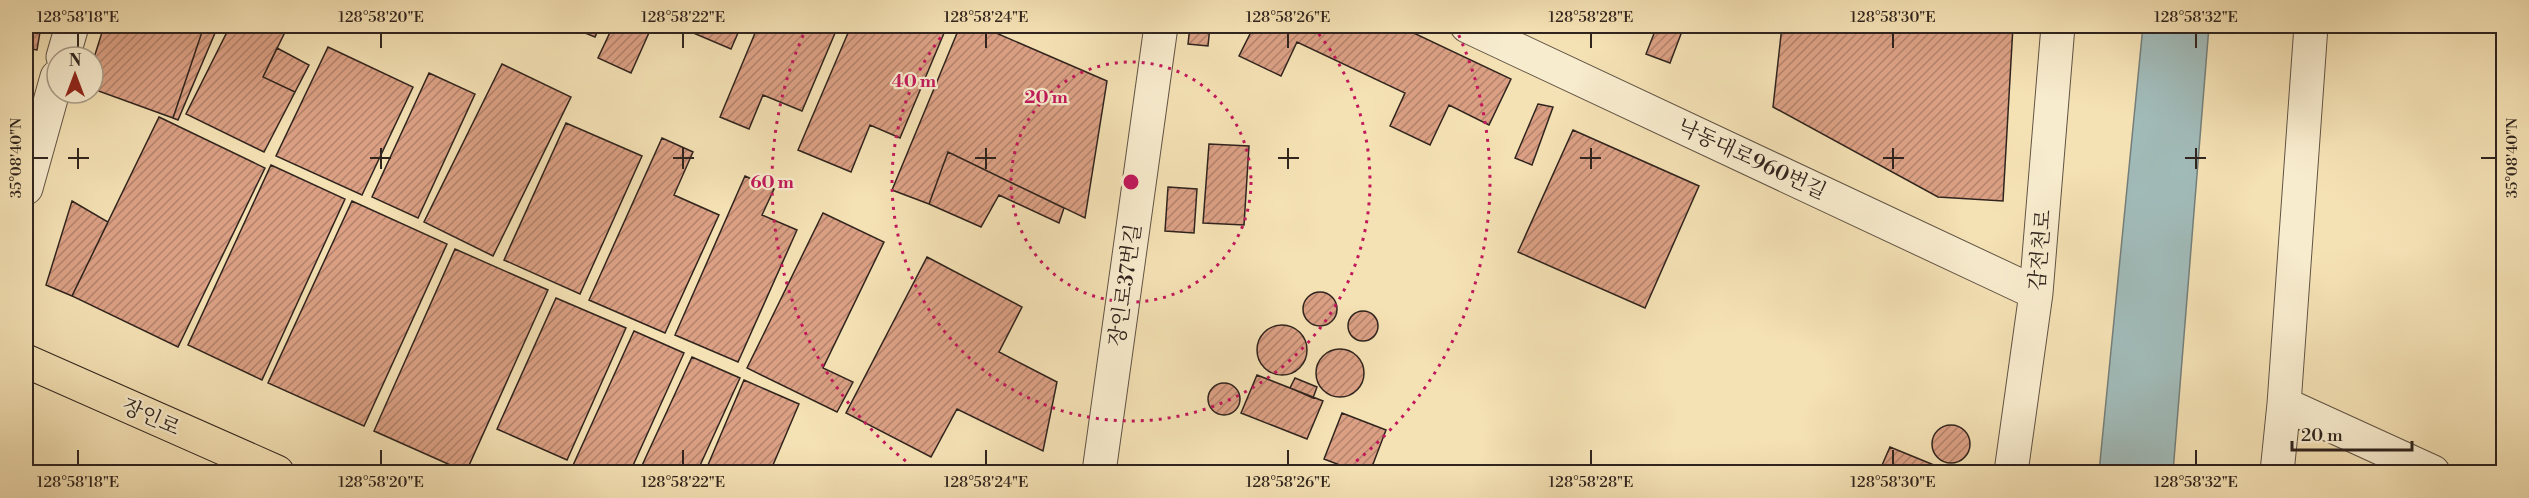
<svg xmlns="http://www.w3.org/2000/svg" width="2529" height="498" viewBox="0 0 2529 498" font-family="'Libre Bodoni','Noto Serif KR',serif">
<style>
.water{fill:#a1bbb9;stroke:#747f7b;stroke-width:1.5}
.building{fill:url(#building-hatch);stroke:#30241e;stroke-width:1.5}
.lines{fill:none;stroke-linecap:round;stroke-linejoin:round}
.minor-casing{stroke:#615344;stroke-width:35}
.major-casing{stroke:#30241e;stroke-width:35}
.minor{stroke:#f8ecce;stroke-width:33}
.major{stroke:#f4e1b4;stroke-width:33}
.ticks{fill:none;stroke:#30241e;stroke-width:2}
.ring{fill:none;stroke:#c2185b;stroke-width:3;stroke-dasharray:3 6}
.labels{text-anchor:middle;stroke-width:4.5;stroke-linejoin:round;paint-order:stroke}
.street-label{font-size:21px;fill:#30241e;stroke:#f8ecce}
.centre{fill:#c2185b;stroke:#f8ecce;stroke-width:3}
.ring-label{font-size:18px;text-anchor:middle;font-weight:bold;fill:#c2185b;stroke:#f8ecce;stroke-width:4.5;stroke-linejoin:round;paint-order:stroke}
.neatline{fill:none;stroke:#30241e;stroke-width:2}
.ticks-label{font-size:15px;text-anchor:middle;fill:#30241e}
</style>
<defs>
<pattern id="building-hatch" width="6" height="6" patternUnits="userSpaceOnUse" patternTransform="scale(1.5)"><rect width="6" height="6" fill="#dba084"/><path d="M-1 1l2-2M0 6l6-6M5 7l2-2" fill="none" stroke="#b2826b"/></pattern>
</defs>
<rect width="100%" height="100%" fill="#f4e1b4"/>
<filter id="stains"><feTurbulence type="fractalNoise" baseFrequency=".00333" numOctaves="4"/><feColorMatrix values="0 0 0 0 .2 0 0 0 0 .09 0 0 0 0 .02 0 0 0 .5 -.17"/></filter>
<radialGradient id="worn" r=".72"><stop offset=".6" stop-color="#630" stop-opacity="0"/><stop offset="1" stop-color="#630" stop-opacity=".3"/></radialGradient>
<path class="water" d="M2143,26H2209L2173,472H2099Z"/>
<path class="building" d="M26,26H41L37,50L26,48Z
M104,26H204L173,118L93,89V61Z
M204,26H218L178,120L173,118Z
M230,26H288L263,77L295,92L264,152L186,114Z
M568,26H600L595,37Z
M613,26H652L631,73L598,58Z
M677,26H741L731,49Z
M758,26H838L802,111L763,95L749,129L720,117Z
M851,26H947L900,138L870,125L851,172L798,150Z
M960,26H980L1107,81L1085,218L948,152L929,204L892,190Z
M1190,26H1210L1208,46L1188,44Z
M1254,26H1399L1511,79L1489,125L1449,105L1430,145L1390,126L1405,93L1297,42L1281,76L1239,56Z
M1657,26H1684L1670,63L1646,54Z
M1782,26H2013L2003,201L1938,197L1773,107Z
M328,47L413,87L362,195L276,156Z
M277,48L309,65L295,92L263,77Z
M502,64L571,97L493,256L424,222Z
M429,73L475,94L418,218L372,197Z
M1538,104L1553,107L1532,165L1515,158Z
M159,117L265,168L178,347L72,296Z
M566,123L642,156L580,294L504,260Z
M1573,130L1699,186L1645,308L1518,252Z
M662,138L693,152L674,195L719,215L665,333L589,300Z
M1209,144L1249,146L1244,225L1203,223Z
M948,152L1064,208L1059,223L999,195L981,227L929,204Z
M271,165L345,199L262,380L188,345Z
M745,176L774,189L762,215L797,230L738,362L675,335Z
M1168,187L1197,189L1194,233L1165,231Z
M72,201L108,222L72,296L46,285Z
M352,201L447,244L364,426L268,383Z
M823,213L884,242L823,368L853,382L837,412L747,368Z
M455,249L548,290L466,472L374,431Z
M927,257L1022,307L999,352L1057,382L1043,451L957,409L931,457L846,413Z
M1303 309a17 17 0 1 1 34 0a17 17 0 1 1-34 0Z
M556,298L626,328L567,460L497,429Z
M1348 326a15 15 0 1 1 30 0a15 15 0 1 1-30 0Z
M1257 350a25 25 0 1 1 50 0a25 25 0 1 1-50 0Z
M634,331L684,353L630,472H570Z
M1316 373a24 24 0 1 1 48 0a24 24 0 1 1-48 0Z
M692,357L740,378L697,472H639Z
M1257,375L1323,401L1307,439L1241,413Z
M1295,378L1317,387L1313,398L1290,388Z
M744,380L799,404L770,472H705Z
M1208 399a16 16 0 1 1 32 0a16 16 0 1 1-32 0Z
M1342,413L1386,430L1370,472H1358L1324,459Z
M1932 444a19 19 0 1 1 38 0a19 19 0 1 1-38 0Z
M1890,447L1951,472H1879Z"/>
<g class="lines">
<defs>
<path id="minor" d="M1467,26L2036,293
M63,57L72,26
M26,188L57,77
M2284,404L2433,472
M1099,472L1161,26
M2011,472L2036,293L2058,26
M2277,472L2284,404L2311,26"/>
<path id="major" d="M26,361L277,472"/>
</defs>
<use href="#minor" class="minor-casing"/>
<use href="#major" class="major-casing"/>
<use href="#minor" class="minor"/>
<use href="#major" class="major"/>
</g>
<path class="ticks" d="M78,33V48M381,33V48M683,33V48M986,33V48M1288,33V48M1591,33V48M1893,33V48M2196,33V48M78,148V169M381,148V169M683,148V169M986,148V169M1288,148V169M1591,148V169M1893,148V169M2196,148V169M33,158H48M68,158H89M370,158H391M673,158H694M975,158H996M1278,158H1299M1580,158H1601M1883,158H1904M2185,158H2206M2481,158H2496M78,450V465M381,450V465M683,450V465M986,450V465M1288,450V465M1591,450V465M1893,450V465M2196,450V465"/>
<g class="ring">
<circle cx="1131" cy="182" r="120"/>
<path d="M1313 27A239 239 0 1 1 949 27"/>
<path d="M920 472A359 359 0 0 1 807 27M1455 27A359 359 0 0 1 1342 472"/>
</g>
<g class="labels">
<g class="street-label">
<text transform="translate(1752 159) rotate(25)" y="7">낙동대로960번길</text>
<text transform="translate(2040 250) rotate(-85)" y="7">감전천로</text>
<text transform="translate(1125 285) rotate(-82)" y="7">장인로37번길</text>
<text transform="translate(151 417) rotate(24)" y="7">장인로</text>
</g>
</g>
<circle cx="1131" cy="182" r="9" class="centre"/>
<g class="ring-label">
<text x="914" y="87">40 m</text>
<text x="1046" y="103">20 m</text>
<text x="772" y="188">60 m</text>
</g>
<rect width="2529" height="498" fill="none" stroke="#f4e1b4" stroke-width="66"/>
<g transform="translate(75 75)"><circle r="28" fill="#f8ecce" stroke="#a89c88" stroke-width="1.5"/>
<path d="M0-4.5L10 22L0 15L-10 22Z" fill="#8f2418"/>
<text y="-9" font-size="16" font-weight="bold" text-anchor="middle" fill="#30241e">N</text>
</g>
<path d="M2292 441v9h120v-9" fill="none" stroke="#30241e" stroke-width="3"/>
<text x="2301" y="441" font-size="18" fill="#30241e" stroke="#f8ecce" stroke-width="4.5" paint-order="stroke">20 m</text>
<rect x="33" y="33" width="2463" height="432" class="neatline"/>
<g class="ticks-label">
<text x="78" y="22">128°58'18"E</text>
<text x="381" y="22">128°58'20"E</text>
<text x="683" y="22">128°58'22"E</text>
<text x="986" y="22">128°58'24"E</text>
<text x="1288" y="22">128°58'26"E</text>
<text x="1591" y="22">128°58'28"E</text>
<text x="1893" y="22">128°58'30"E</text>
<text x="2196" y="22">128°58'32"E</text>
<text transform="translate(16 158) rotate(-90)" y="5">35°08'40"N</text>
<text transform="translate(2512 158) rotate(-90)" y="5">35°08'40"N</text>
<text x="78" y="487">128°58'18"E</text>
<text x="381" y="487">128°58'20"E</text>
<text x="683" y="487">128°58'22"E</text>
<text x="986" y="487">128°58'24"E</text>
<text x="1288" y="487">128°58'26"E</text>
<text x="1591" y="487">128°58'28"E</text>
<text x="1893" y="487">128°58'30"E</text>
<text x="2196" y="487">128°58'32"E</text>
</g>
<rect width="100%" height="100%" filter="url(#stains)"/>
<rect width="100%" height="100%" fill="url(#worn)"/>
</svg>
